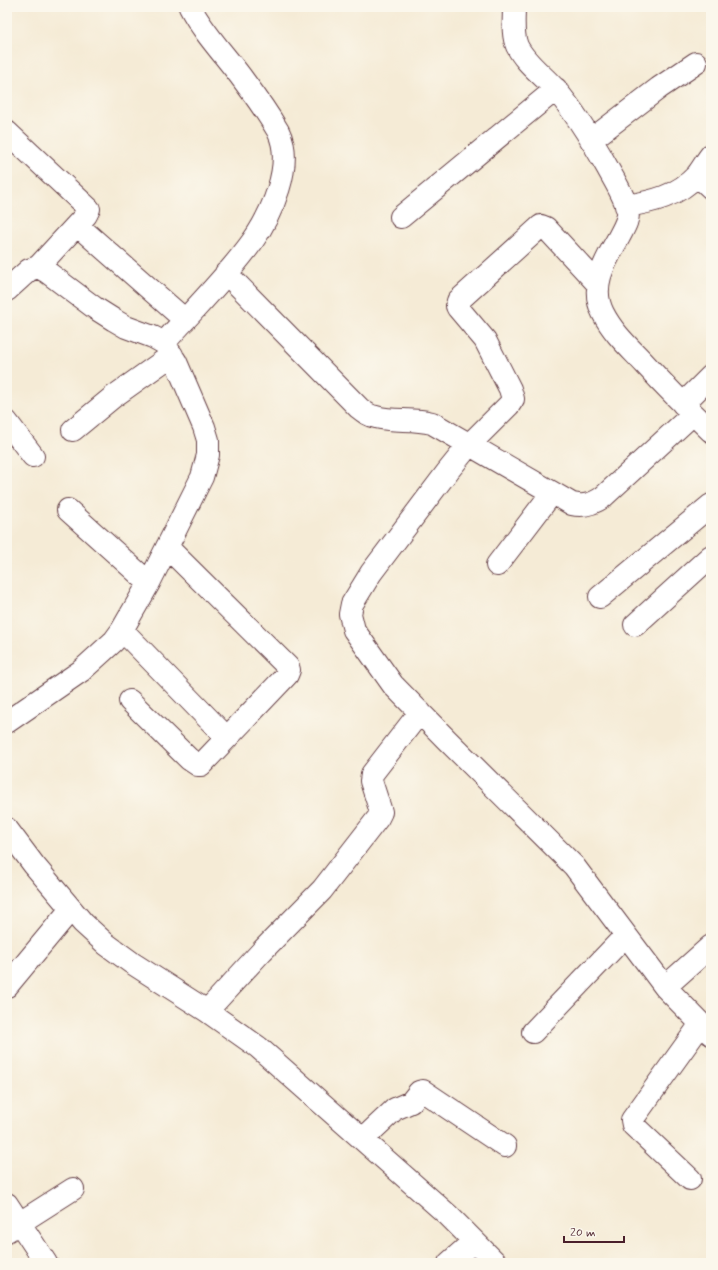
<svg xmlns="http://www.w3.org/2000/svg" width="718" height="1270" viewBox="0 0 718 1270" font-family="Mynerve,sans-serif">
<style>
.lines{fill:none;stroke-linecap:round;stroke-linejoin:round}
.minor-casing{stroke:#643e45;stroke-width:24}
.minor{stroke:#fff;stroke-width:22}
</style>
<rect width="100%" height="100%" fill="#fbf7ec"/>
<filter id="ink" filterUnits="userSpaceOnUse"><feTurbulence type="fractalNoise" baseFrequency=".025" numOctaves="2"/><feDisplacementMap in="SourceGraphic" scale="8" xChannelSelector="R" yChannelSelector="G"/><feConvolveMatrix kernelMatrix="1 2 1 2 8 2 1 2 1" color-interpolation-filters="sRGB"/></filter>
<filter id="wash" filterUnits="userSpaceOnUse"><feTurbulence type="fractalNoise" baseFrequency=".012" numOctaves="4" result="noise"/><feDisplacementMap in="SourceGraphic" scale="16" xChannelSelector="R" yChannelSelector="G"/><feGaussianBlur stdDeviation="0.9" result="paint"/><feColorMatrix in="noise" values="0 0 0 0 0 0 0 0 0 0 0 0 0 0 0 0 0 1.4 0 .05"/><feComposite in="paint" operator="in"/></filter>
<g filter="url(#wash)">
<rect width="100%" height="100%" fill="#f5ebd6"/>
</g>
<g filter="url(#ink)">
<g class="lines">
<defs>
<path id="minor" d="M514,7C514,20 512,34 517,46C525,63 543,75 555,89C576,113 592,140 607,167C614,180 625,197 628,211C629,220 623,229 619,237C606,260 589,286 603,313C613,333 630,348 645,364C666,387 688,409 711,431
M7,132L89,209L86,215L38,267
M591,140L659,88L696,63
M697,175L711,188
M626,206C652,202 678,196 697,175C702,169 706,161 711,155
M401,217L556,89
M77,225L185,320
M226,273L359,408C364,412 369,416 376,417C393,422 413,418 432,423L572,504C584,507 593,504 603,497L693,414
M597,283L546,228L541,226L458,301L457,306L458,308L485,340L510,389L513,399L509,405L469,445L448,471L371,573L352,604L350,614L354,630L393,685L447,740L574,866L665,987L711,1034
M7,290L29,270L38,267L47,272L95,308L114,320L126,327L153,337L164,343L176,362L204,427L208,440V455L202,477L149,583L122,630L114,641L81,671L7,722
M164,343C193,310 226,278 252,242C271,215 295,164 278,131C268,114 256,97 244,81C226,56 204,34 190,7
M683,404L711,376
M7,422L33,456
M73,430L113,397L172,355
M68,510L149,583
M497,565L552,493
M600,597L711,505
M635,625L711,556
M122,630L227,738
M130,701L189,759L198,765H201L287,675L289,670L288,667L167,547
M7,829L34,865L83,923L106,944L132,963L207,1011L258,1047L448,1215L496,1263
M7,986L71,909
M665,987L711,946
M207,1011L262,951L322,890L378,818L381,812L371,781L372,774L420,712
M533,1032L625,936
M363,1139L395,1109L411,1102L419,1092L423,1091L505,1146
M690,1179L633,1125L632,1120L701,1024
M7,1204L46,1263
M7,1231L73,1189
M449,1263L474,1241"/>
</defs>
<use href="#minor" class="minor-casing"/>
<use href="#minor" class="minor"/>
</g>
</g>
<rect width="718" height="1270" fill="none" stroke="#fbf7ec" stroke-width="24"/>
<path d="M564 1236v6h60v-6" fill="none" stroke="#4a1f2b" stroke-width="2"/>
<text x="570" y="1236" font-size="12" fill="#4a1f2b" stroke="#fbf7ec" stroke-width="3" paint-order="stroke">20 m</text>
</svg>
